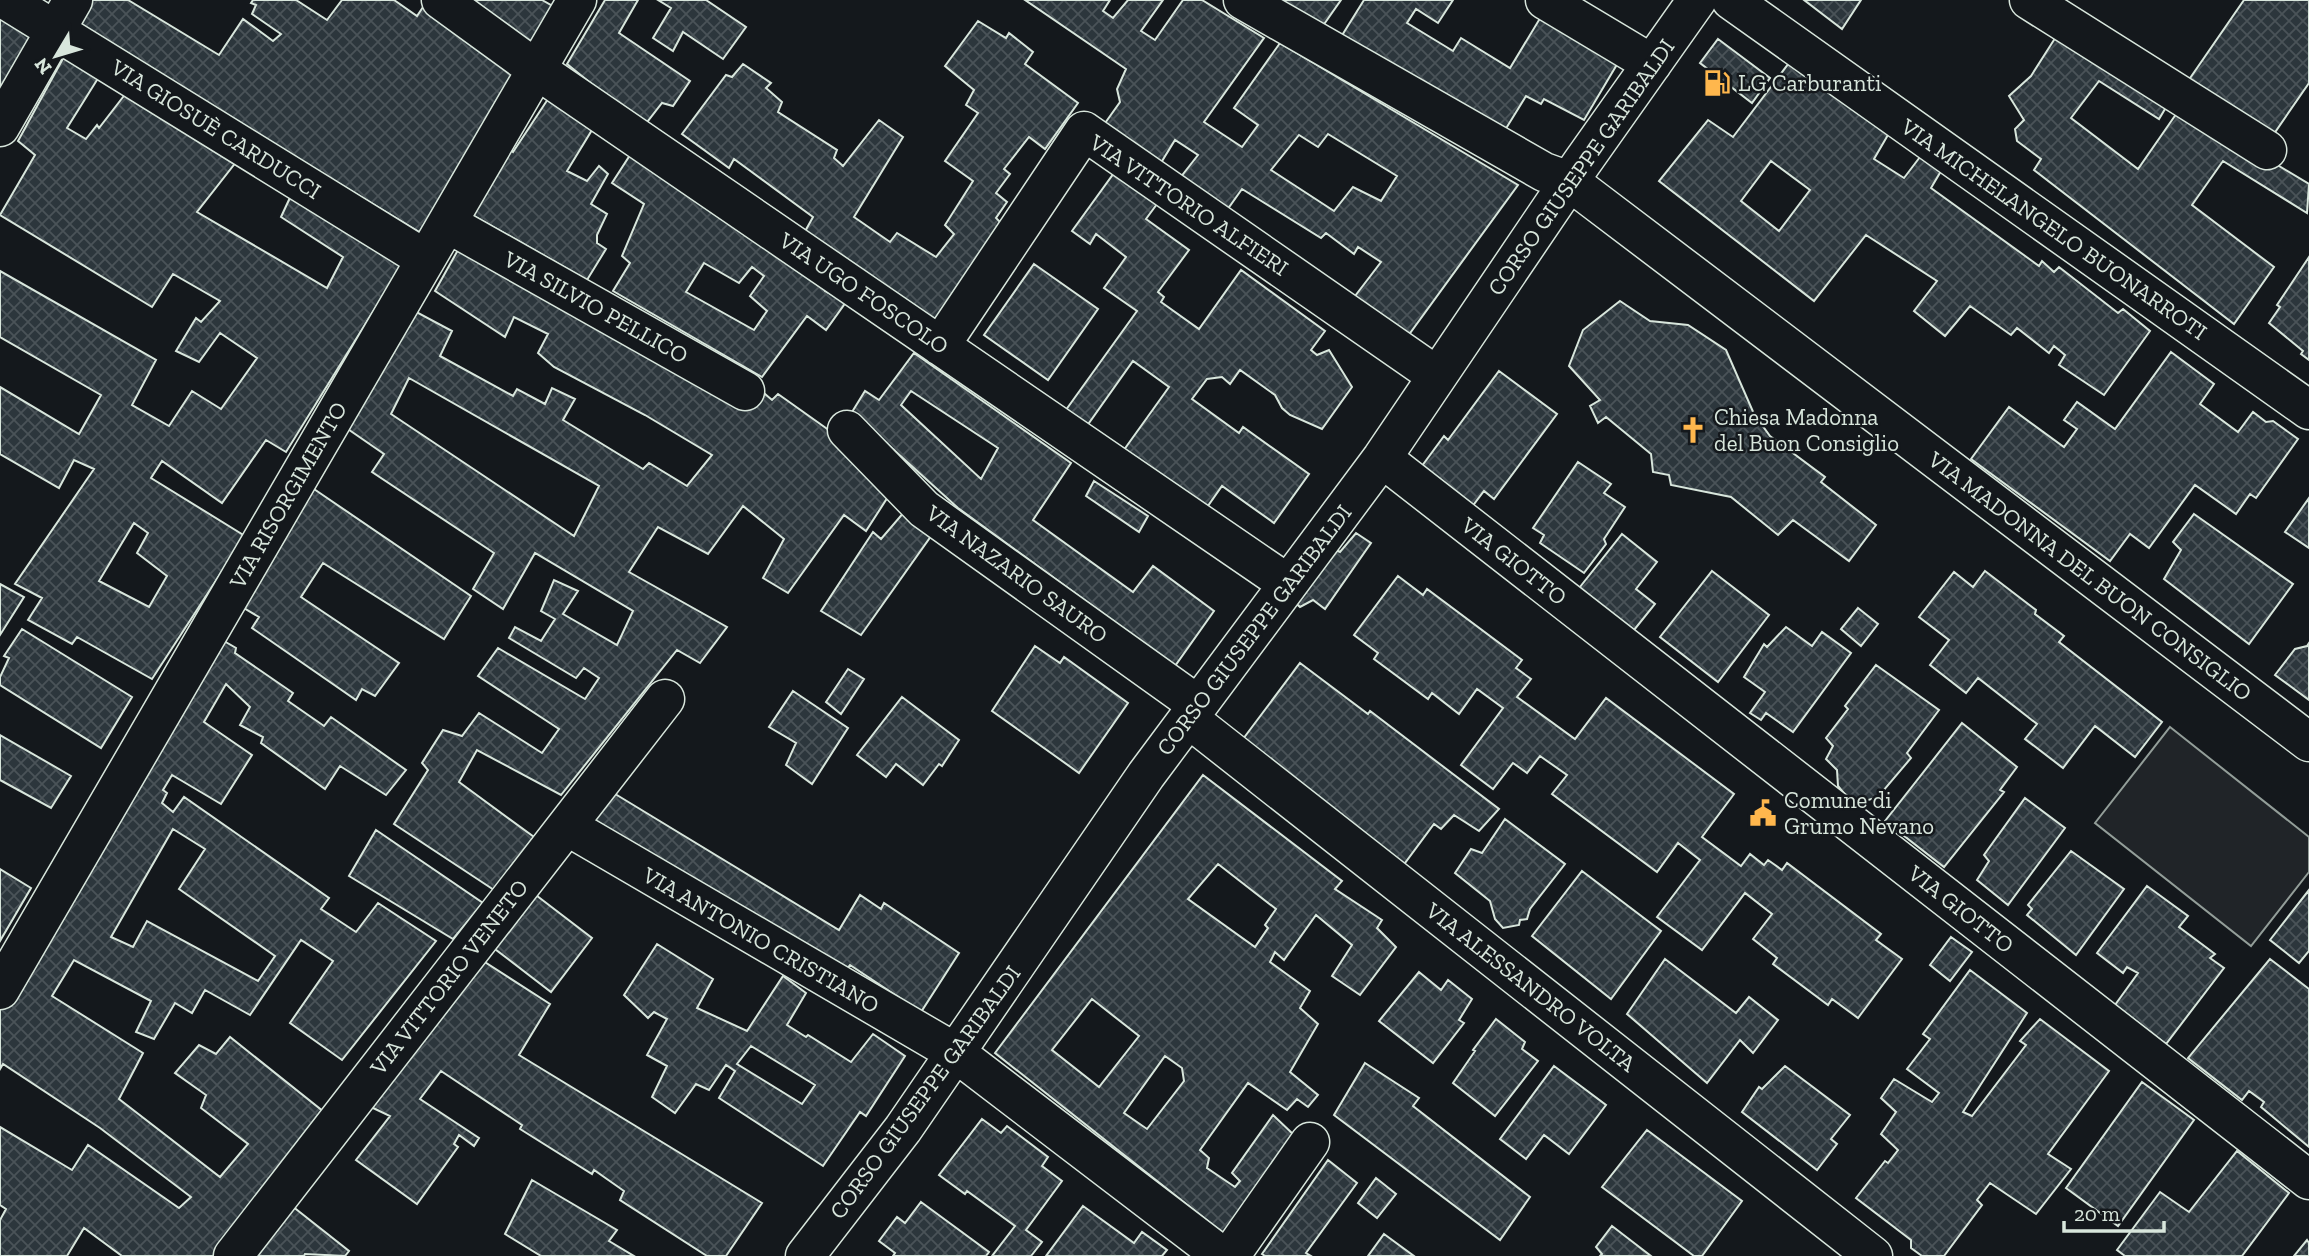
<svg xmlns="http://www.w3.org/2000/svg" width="2309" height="1256" viewBox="0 0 2309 1256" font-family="'Zilla Slab',serif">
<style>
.pitch{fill:#202428;stroke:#939e99;stroke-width:2}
.building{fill:url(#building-cross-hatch);stroke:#d8e6dc;stroke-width:2;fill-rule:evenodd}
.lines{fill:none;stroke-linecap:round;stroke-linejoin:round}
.minor-casing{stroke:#d8e6dc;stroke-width:41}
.minor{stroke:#14181c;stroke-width:38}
.labels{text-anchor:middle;stroke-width:5;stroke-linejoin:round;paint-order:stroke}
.poi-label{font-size:23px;fill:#d8e6dc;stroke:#14181c;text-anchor:start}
.street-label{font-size:23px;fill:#d8e6dc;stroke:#14181c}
</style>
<defs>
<pattern id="building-cross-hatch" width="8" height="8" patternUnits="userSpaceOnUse" patternTransform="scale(1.75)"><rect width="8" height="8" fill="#2c363c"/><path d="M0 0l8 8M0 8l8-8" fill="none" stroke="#4a5358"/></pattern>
</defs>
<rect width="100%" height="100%" fill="#14181c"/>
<path class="pitch" d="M2170,727L2309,837V872L2251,946L2095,823Z"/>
<path class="building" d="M89,0H128L219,55L243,19L273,41L281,34L252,14L256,5L251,3L253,0H296L327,20L342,0H394L417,16L425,4L523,67L421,233L74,24Z
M461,0H542L556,8L534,50Z
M605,0H638L619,33L690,81L673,106L662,103L644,126L567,64Z
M658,0H706L746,27L723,59L683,32L673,51L653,38L671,8Z
M1025,0H1110L1103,11L1113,18L1128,0H1163L1141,31L1155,40L1183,0H1202L1264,38L1204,122L1242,147L1258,125L1234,108L1280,43L1518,185L1405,340L1352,300L1381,262L1358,247L1354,254L1326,233L1321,238L1242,189L1227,210L1180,178L1198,155L1175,140L1159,166L1103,126L1120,102L1117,89L1126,69ZM1328,134L1397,176L1381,201L1353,187L1334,211L1271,170L1299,135L1318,147Z
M1271,0H1341L1320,30Z
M1364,0H1453L1438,23L1416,9L1407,23L1453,51L1461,38L1510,68L1542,15L1619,61L1584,120L1544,99L1541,104L1526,96L1502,135L1341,37Z
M1804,0H1861L1842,29Z
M2244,0H2309V83L2269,141L2186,84Z
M0,7L45,35L0,110Z
M978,21L1006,38L1009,33L1033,52L1025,64L1078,103L1045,149L1029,137L1004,169L1010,174L996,193L1007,202L996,218L1008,230L941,327L803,235L813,217L734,159L729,168L682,134L726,75L732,77L743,64L771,83L766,88L782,102L778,112L837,150L834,158L843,166L879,120L903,137L854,217L890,242L897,233L936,257L954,234L945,225L973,181L945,161L978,113L966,105L974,90L945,66Z
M2059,32L2171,99L2159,119L2099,81L2071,118L2138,169L2181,107L2309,184L2307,213L2223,161L2192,205L2274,267L2234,324L2034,170L2041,159L2017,141L2015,129L2024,120L2009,96L2031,76Z
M1718,39L1770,78L1752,103L1700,63Z
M66,53L102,72L67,128L86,139L97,125L99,128L130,88L240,157L197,212L327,288L343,257L281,217L294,189L407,257L286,452L266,440L222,503L162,461L151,478L245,536L152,679L77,637L72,644L28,620L42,598L15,584L94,469L74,460L59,488L0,454V387L79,434L101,395L0,337V271L156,360L132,405L169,426L192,391L221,409L257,358L220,333L199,362L176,351L196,318L201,322L220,301L173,274L152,307L0,215L35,155L18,141ZM134,523L148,533L137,553L167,576L149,607L99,581Z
M1795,55L1892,128L1874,159L1904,178L1923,153L1944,166L1931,188L2039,266L2042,261L2054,272L2059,267L2118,313L2123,309L2150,331L2104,395L2059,365L2065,355L2054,346L2049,353L2017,328L2011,335L1970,306L1945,336L1914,311L1937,281L1866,235L1814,301L1659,181L1708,120L1733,137ZM1771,161L1810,190L1779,231L1741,201Z
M548,99L595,125L567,171L587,181L599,166L608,174L591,204L607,214L597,235V243L606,249L587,280L467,212L507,147L513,152Z
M634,149L826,279L825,291L846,302L826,330L807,316L762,377L613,291L630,263L622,256L644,204L612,183ZM704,263L739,283L752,267L764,276L750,296L767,311L754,330L686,292Z
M1114,173L1157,204L1146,219L1189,250L1158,292L1164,297L1161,302L1199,329L1241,270L1325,331L1311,350L1317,355L1329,350L1352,387L1322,429L1290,415L1282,408L1275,395L1240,370L1230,384L1222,377L1207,379L1192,399L1239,433L1243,427L1309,474L1274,523L1222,486L1203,513L1121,454L1169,387L1133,361L1084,430L1063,414L1137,311L1104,288L1126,257L1096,234L1090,244L1072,231Z
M463,241L758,388L772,400L778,394L847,443L895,486L866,531L844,515L788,593L763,578L784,539L743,506L708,554L658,527L629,572L727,627L700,663L677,650L561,795L477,750L459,782L534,837L494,890L394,824L428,770L422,763L443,730L462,736L479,713L542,753L559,729L478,676L498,648L585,699L599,678L584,668L576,678L509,638L515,627L541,641L555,619L541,611L554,580L578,591L563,614L617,645L633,611L535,553L503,609L473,589L494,553L372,472L384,454L342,425L409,308L452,331L440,356L513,396L517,389L545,404L552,388L575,399L563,420L643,469L649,463L687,486L712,455L645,415L554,367L538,353L548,334L514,317L505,337L435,291ZM409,378L599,486L574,536L391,414Z
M2309,257V360L2301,354L2303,351L2269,323L2280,307L2277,305Z
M1034,264L1098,309L1048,380L984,335Z
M1620,301L1650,321L1688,325L1726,350L1754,414L1770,436L1825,477L1821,482L1876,525L1849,561L1793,520L1778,535L1731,497L1671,485L1669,475L1653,472L1651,454L1606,417L1598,423L1590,406L1600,400L1569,366L1583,330Z
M2171,352L2214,384L2200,404L2238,432L2253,412L2266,422L2273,421L2298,439L2256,498L2250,494L2236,514L2195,485L2149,548L2130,534L2110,561L1971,459L2009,407L2064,447L2077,429L2064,420L2077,402L2115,429Z
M914,353L1071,463L1033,520L1133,592L1153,566L1214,611L1175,666L958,508L852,412L865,391L879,400ZM911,391L998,448L981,479L901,405Z
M1499,371L1557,414L1494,499L1484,491L1471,508L1419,470L1444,436L1448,440Z
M1578,462L1611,484L1604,493L1625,507L1604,539L1606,544L1584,573L1540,543L1544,535L1533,528Z
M1094,481L1148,516L1139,532L1086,496Z
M311,487L471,596L444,639L323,563L301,597L399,663L375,696L362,689L356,700L252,628L259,617L237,604Z
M2309,498V548L2285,532Z
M911,504L936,529L861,635L821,611L873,532L881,539Z
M2194,514L2293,584L2249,644L2164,579L2181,550L2173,542Z
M1356,533L1371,543L1325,609L1313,600L1300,607L1292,600L1334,549L1340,552Z
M1622,534L1657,562L1636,589L1655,604L1630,635L1576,592Z
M1712,571L1769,615L1718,682L1660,637Z
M1985,571L2036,610L2035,614L2064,636L2059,642L2162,722L2135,757L2095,726L2063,768L2025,739L2037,724L1978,678L1966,693L1930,665L1949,640L1919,617L1954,572L1973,587Z
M1398,576L1423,595L1427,589L1522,660L1516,668L1531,679L1517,697L1575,739L1606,698L1734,794L1702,837L1741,866L1750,854L1764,865L1768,860L1782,870L1787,863L1881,934L1876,940L1902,959L1858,1018L1832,999L1828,1005L1773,964L1777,958L1753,939L1772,914L1745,893L1702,950L1657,917L1700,860L1678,843L1657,872L1552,794L1567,775L1540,756L1527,773L1513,763L1493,789L1461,765L1503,708L1477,689L1459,714L1432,693L1428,699L1374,659L1378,653L1354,635Z
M0,584L24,597L0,635Z
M1858,608L1878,624L1861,646L1841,629Z
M1786,627L1812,646L1822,632L1851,653L1793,732L1766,713L1761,720L1750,713L1765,692L1744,677L1764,644L1767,647Z
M22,629L132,697L101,748L0,685V677L9,658L4,656Z
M217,637L236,648L235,653L293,693L288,701L324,726L331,717L406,770L386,795L340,766L325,789L261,743L263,737L240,725L250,707L226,684L204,722L252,755L221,804L172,775L163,790L167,793L162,803L173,812L184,797L329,898L321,909L356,932L378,903L436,941L342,1060L290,1023L333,961L301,940L250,1015L205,990L192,1013L175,1003L154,1039L136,1032L151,1001L74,960L52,996L143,1053L119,1099L220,1177L248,1144L201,1108L206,1095L175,1073L199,1045L216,1054L230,1037L324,1112L213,1256H122L84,1228L67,1256H0V1220L6,1209L0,1205V1127L72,1170L88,1145L179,1208L191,1197L100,1128L3,1064L0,1069V1006ZM173,829L205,849L179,889L275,956L258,981L147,921L133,947L111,937Z
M2309,643V700L2275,675L2295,649L2307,646Z
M1035,646L1060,663L1064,657L1128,703L1079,773L992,711Z
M1300,663L1368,714L1370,711L1499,809L1479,831L1454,815L1441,829L1434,824L1402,867L1240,743Z
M1876,665L1939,710L1907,753L1911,758L1878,797L1862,802L1847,797L1838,786L1837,770L1826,759L1833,746L1826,738L1848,709L1845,706Z
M848,669L864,679L841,714L826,702Z
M793,691L848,728L812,784L786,765L796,743L769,727Z
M902,697L959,740L942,766L939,764L923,785L896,764L886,777L857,755Z
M1962,723L2017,767L2000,790L2004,792L1944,867L1885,821Z
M0,735L71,776L51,808L0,780Z
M1203,775L1342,881L1335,889L1382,920L1377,928L1396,947L1360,995L1332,976L1352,945L1316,915L1284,960L1275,952L1270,962L1310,991L1300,1008L1318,1024L1290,1072L1318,1095L1308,1107L1297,1099L1287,1110L1248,1083L1200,1150L1209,1158L1207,1168L1235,1187L1240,1181L1232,1173L1273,1115L1296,1137L1228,1237L995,1053ZM1218,864L1276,909L1265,925L1268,928L1255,947L1188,899ZM1092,999L1139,1036L1099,1087L1052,1050ZM1165,1056L1182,1068L1184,1081L1147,1129L1124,1113Z
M607,789L839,930L860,895L881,909L884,903L959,953L921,1012L850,965L841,976L587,819Z
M2025,798L2065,828L2008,905L1977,880L1989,861L1984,855Z
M1505,819L1565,864L1530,909L1527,919L1520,920L1519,925L1503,928L1495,919L1490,901L1455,873L1471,849L1482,853Z
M376,830L483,903L453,939L349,876Z
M2071,851L2124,889L2076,955L2027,915L2032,909L2028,905Z
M0,869L31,888L0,941Z
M1582,871L1661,931L1611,999L1532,936Z
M2147,886L2188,916L2179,927L2215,954L2210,958L2224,968L2166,1044L2115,1005L2138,973L2127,967L2123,973L2097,953Z
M528,889L592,938L551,992L487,943Z
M2309,890V951L2299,963L2270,940Z
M1951,937L1972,952L1950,981L1930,965Z
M657,944L713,979L697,1008L747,1031L783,976L806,993L787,1025L806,1037L808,1035L851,1062L873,1034L905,1056L866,1116L860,1112L823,1166L719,1098L735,1071L726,1065L709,1090L696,1084L675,1113L652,1097L667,1066L647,1055L667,1019L654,1012L648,1018L624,995ZM751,1046L815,1085L802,1104L737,1064Z
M477,957L550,1004L519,1055L762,1203L726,1256H707L620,1200L624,1191L594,1170L592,1174L520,1129L522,1125L441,1071L420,1099L479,1138L474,1146L459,1135L454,1144L458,1147L417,1204L356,1160L390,1116L371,1107Z
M1665,959L1736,1013L1749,997L1778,1020L1753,1053L1740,1040L1707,1083L1627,1014Z
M2270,959L2309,989V1147L2261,1107L2264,1102L2249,1091L2242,1100L2188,1058Z
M1970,970L2027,1013L1963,1112L1972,1116L2026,1045L2020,1041L2040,1019L2109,1071L2048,1154L2071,1169L2036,1214L1990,1183L1977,1200L1982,1205L1944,1256H1922L1911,1248V1240L1856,1198L1885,1161L1888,1163L1898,1150L1881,1134L1896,1112L1881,1098L1894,1079L1932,1102L1939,1093L1907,1069L1930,1039L1923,1034Z
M1419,972L1441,990L1448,980L1472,999L1459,1020L1464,1023L1433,1063L1379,1021Z
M1496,1019L1525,1042L1522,1049L1538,1061L1495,1116L1453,1083L1475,1051L1473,1050Z
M1365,1063L1419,1098L1413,1106L1530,1197L1500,1240L1334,1115Z
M1554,1066L1606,1105L1569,1154L1544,1135L1526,1159L1500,1139Z
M1785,1066L1850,1115L1831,1139L1837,1144L1817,1170L1742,1112L1759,1087L1762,1089Z
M2142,1082L2194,1120L2118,1226L2066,1188Z
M982,1119L1001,1133L1007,1126L1048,1157L1042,1166L1062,1181L1026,1230L1042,1242L1031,1256H992L1015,1226L967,1191L965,1194L939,1175Z
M1647,1130L1742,1201L1702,1256H1694L1602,1187Z
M2237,1151L2289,1193L2242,1256H2125L2117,1250L2160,1192L2189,1212Z
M1328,1160L1357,1183L1306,1253L1311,1256H1265L1262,1254Z
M1376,1178L1396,1194L1377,1218L1358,1203Z
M532,1180L617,1230L609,1241L634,1256H541L505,1234Z
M287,1202L349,1251L345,1256L305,1254L304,1256H248Z
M921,1202L989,1252L986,1256H893L895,1253L879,1241L897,1217L905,1223Z
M1083,1206L1134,1243L1142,1232L1167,1250L1162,1256H1046Z
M1612,1226L1651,1256H1600L1602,1254L1596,1247Z
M1384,1234L1414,1256H1368Z
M2307,1240L2309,1243V1256H2294Z"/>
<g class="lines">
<defs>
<path id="minor" d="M6,0L425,259
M441,0L536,69L1288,584
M1243,0L1544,172L1569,181L2309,742
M1545,0L1652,64
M1731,0L2309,410
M2029,0L2267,150
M0,127L73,0
M447,223L745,391
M940,346L1084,131L1437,376
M847,430L924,509L1198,705
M1382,458L2309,1180
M1188,718L1873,1256
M567,826L956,1053L1222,1256
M0,990L577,0
M233,1256L665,699
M805,1256L903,1129L1146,775L1382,458L1581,164L1697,0
M1230,1256L1310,1142"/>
</defs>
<use href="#minor" class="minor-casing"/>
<use href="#minor" class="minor"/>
</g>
<defs>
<symbol id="fuel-bare" viewBox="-9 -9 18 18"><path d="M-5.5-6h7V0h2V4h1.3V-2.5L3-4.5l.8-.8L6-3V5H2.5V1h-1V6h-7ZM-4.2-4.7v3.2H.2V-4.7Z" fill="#ffb74d" stroke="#14181c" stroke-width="2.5" paint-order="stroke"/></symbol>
<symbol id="church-bare" viewBox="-9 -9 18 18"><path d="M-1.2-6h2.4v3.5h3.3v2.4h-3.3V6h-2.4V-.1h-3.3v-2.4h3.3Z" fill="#ffb74d" stroke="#14181c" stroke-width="2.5" paint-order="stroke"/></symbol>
<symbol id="civic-bare" viewBox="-9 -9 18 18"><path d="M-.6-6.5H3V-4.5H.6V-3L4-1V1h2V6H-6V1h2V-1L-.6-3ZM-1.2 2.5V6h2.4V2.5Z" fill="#ffb74d" stroke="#14181c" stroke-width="2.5" paint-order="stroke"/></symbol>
</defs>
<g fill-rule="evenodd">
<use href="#fuel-bare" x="1698" y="64" width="38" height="38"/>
<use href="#church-bare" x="1674" y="411" width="38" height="38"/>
<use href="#civic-bare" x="1744" y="794" width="38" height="38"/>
</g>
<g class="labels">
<g class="poi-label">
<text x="1738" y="91">LG Carburanti</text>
<text x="1714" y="425">Chiesa Madonna<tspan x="1714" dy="26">del Buon Consiglio</tspan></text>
<text x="1784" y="808">Comune di<tspan x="1784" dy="26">Grumo Nevano</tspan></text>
</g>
<g class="street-label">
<text transform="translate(216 129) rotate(32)" y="8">VIA GIOSUÈ CARDUCCI</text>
<text transform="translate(1581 167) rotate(-55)" y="8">CORSO GIUSEPPE GARIBALDI</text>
<text transform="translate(1189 205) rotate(34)" y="8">VIA VITTORIO ALFIERI</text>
<text transform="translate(2054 229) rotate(35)" y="8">VIA MICHELANGELO BUONARROTI</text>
<text transform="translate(864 293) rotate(34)" y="8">VIA UGO FOSCOLO</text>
<text transform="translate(596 307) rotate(29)" y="8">VIA SILVIO PELLICO</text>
<text transform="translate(288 495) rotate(-60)" y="8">VIA RISORGIMENTO</text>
<text transform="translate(1514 561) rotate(38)" y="8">VIA GIOTTO</text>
<text transform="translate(1017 574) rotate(36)" y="8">VIA NAZARIO SAURO</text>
<text transform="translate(2090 576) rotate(37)" y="8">VIA MADONNA DEL BUON CONSIGLIO</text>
<text transform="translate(1254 630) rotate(-53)" y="8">CORSO GIUSEPPE GARIBALDI</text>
<text transform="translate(1961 909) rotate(38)" y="8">VIA GIOTTO</text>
<text transform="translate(761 940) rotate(30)" y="8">VIA ANTONIO CRISTIANO</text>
<text transform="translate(449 977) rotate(-52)" y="8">VIA VITTORIO VENETO</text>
<text transform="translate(1531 987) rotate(38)" y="8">VIA ALESSANDRO VOLTA</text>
<text transform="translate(925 1092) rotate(-54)" y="8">CORSO GIUSEPPE GARIBALDI</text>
</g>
</g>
<g transform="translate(56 56) rotate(232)" stroke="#14181c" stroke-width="5" paint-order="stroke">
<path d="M0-5L12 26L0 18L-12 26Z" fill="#d8e6dc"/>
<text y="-10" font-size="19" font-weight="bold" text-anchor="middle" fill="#d8e6dc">N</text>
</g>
<path d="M2064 1221v10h100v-10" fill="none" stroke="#d8e6dc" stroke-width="3.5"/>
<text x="2074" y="1221" font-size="21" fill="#d8e6dc" stroke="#14181c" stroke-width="5" paint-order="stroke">20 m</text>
</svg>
